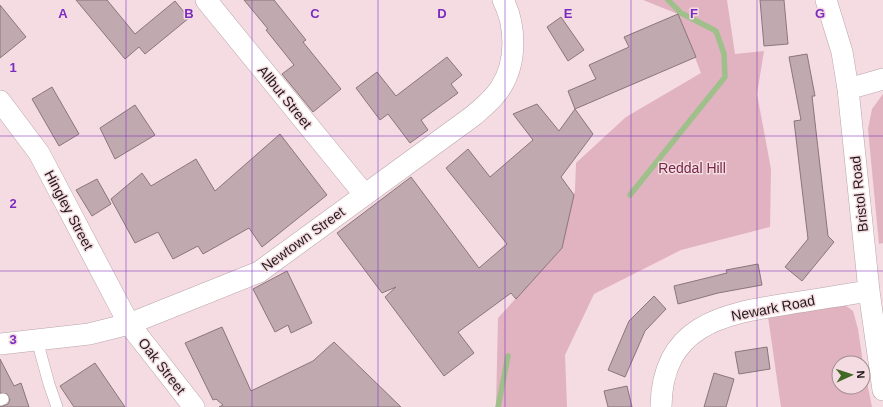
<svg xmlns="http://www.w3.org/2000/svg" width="883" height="407" viewBox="0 0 883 407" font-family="Helvetica,sans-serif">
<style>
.green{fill:#e1b2c0}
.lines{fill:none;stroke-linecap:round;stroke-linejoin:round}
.stream{stroke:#9fc08b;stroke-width:5.5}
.building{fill:#c0a9af;stroke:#8b767b}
.service-casing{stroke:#baa4aa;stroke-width:12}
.minor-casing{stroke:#baa4aa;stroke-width:22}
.service{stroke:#fff;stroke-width:11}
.minor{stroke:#fff;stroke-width:21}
.grid{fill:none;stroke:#7b2cbf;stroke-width:1;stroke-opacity:0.55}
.labels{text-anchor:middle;stroke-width:3;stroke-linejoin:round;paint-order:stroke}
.street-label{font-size:14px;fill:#21191b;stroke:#f4dce2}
.park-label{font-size:14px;fill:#762947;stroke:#f4dce2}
.grid-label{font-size:13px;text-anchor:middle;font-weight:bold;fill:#7b2cbf;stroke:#f4dce2;stroke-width:3;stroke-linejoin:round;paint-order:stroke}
</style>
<rect width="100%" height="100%" fill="#f4dce2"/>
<path class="green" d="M643,0H727L735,54L764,51L757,94L771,169L770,227L681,250L594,294L565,355L567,407H496L498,318L562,248L575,190L576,163L626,117L701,73L678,14Z
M883,94V243L879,244L868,129L872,109Z
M842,303L853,311L858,329L863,363H839V387H863V363L872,407H781L768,317Z"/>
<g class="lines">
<path class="stream" d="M630,195L725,77L724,54L716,31L681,13L668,0
M498,407L508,356"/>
</g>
<path class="building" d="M76,0H107L135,34L175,1L189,18L145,54L139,47L125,59Z
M244,0H274L306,40L303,42L341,89L313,112L282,74L294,65L266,30L268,29Z
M760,0H784L788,44L764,46Z
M0,5L26,37L0,58Z
M678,14L696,57L575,109L568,91L596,79L589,65L629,47L624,37Z
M561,17L584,50L568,61L547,27Z
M807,54L815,96H812L828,236L834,242L802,281L785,267L808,239L794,121L801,120L789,57Z
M447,57L462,75L451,84L458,93L421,120L428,130L410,143L388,114L380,120L356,88L377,72L396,96Z
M52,87L79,134L59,146L32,99Z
M537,104L559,131L575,109L593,134L561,177L574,195L562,248L516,299L511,293L458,332L474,353L444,376L385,297L396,287L382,293L337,233L411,177L479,268L507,244L446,168L468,149L490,177L533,140L513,114Z
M135,105L155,135L115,159L100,128Z
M280,134L327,195L262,247L249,228L203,254L198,246L173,259L158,232L135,243L111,199L142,173L151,186L196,159L215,191Z
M97,179L111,204L92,216L76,190Z
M758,264L762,285L718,293L678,304L674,286L727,273L726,270Z
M287,271L312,323L291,333L288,325L275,332L253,289Z
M654,296L666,309L645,331L625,377L608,370L629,321Z
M222,327L251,391L313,361L334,342L401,407H219L223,405L216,399L213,400L185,343Z
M767,347L770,369L739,374L735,352Z
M0,359L14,386L21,383L29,407H0L8,404L10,400L7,394L0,393Z
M95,363L125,407H74L60,386Z
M714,373L734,379L726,407H704Z
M627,386L632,407H608L604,391Z"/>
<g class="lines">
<defs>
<path id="service" d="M37,340L49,384L57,407
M0,400L3,399"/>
<path id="minor" d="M206,0L364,194
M826,0L842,52L848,89L869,291L883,390
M848,89L883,79
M0,101L39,153L129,324L194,407
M0,344L89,334L129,324L259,272L473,116C483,107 494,99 501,87C517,62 516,25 503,0
M661,407C662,326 721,314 787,304C814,300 842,295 869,291"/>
</defs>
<use href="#service" class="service-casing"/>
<use href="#minor" class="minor-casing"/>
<use href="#service" class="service"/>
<use href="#minor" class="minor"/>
</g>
<path class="grid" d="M126,0V407M252,0V407M378,0V407M505,0V407M631,0V407M757,0V407M0,136H883M0,271H883"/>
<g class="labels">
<g class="street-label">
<text transform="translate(285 97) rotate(51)" y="5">Allbut Street</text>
<text transform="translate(859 194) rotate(-96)" y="5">Bristol Road</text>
<text transform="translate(69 210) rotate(62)" y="5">Hingley Street</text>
<text transform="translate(303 239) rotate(-36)" y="5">Newtown Street</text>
<text transform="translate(773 308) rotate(-11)" y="5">Newark Road</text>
<text transform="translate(162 366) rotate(52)" y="5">Oak Street</text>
</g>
<g class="park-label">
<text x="692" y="173">Reddal Hill</text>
</g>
</g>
<g class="grid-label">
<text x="63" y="18">A</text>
<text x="189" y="18">B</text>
<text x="315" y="18">C</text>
<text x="442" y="18">D</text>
<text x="568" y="18">E</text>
<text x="694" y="18">F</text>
<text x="820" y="18">G</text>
<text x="13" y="72">1</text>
<text x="13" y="208">2</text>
<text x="13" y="344">3</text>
</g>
<g transform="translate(851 375) rotate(87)"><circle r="19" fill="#f4dce2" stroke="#a08e92"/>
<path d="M0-3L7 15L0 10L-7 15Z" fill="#416925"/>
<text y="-6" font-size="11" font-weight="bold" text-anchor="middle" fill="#21191b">N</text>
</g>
</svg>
